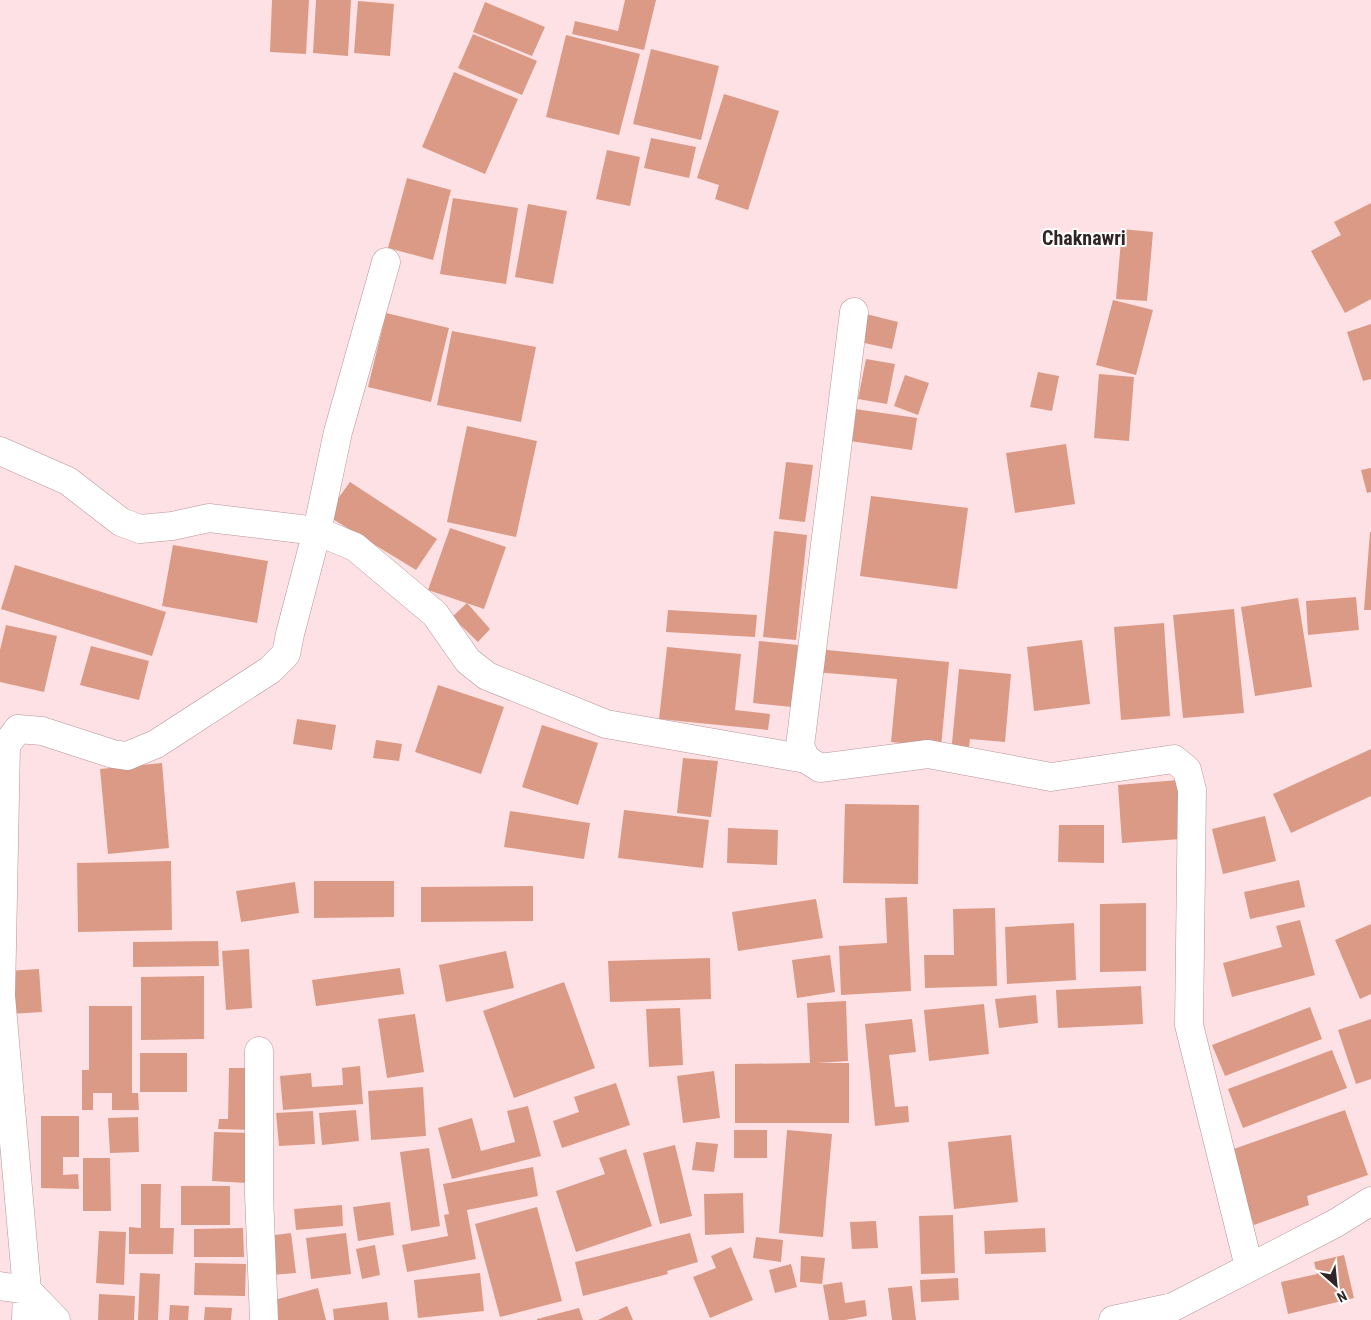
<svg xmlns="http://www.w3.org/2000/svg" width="1371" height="1320" viewBox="0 0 1371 1320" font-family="'Roboto Condensed',sans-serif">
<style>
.building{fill:#db9a85}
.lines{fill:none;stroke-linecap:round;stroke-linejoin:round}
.minor-casing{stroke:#b69599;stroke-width:29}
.minor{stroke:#fff;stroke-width:28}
.labels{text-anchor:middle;stroke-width:4;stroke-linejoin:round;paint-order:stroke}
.quarter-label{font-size:20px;font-weight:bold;fill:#312425;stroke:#fff}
</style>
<rect width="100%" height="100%" fill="#fee1e4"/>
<path class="building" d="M272,0H309L306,54L270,52Z
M316,0H351L348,56L313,53Z
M625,0H656L644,50L572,34L575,21L618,31Z
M358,1L394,4L390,56L354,53Z
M485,2L545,27L532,56L473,32Z
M473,34L537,61L522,95L458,68Z
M566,35L640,54L619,135L546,117Z
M651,49L719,66L701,140L633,124Z
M454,72L518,99L485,174L422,147Z
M724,94L779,111L748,210L715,199L719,185L697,178Z
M651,138L696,147L689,178L644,168Z
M607,150L640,157L630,206L596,199Z
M407,178L451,190L433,260L388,248Z
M453,198L518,208L506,284L440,274Z
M1371,203V299L1345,313L1311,251L1341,235L1334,222Z
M528,204L567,211L553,284L515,277Z
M1122,229L1153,232L1147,301L1116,299Z
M1113,300L1153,310L1136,375L1096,365Z
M386,313L449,328L431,402L368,387Z
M866,314L898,322L892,349L860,342Z
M1371,324V379L1363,381L1347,332Z
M452,331L536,347L521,422L437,405Z
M866,359L895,364L887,404L858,399Z
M1038,372L1059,376L1052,411L1030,407Z
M1099,374L1134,377L1129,441L1094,438Z
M905,375L929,383L918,415L894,406Z
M848,408L917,418L912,450L843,440Z
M467,426L537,441L516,537L447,522Z
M1066,444L1075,504L1015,513L1006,453Z
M786,462L813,465L805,522L779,519Z
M1371,468V492L1367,493L1361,470Z
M350,482L437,539L416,570L326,515Z
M871,496L968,508L957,589L860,576Z
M450,528L506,547L484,609L428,590Z
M774,531L807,535L796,640L763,637Z
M1370,532H1371V610H1364Z
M173,545L268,561L257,623L162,606Z
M15,565L166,612L152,656L1,609Z
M1356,597L1359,630L1308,635L1306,601Z
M1298,598L1312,687L1255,696L1241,607Z
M467,603L490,629L478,642L452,617Z
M1234,609L1244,713L1183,718L1173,615Z
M668,610L757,615L755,637L666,632Z
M1164,623L1170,716L1121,720L1114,627Z
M6,625L57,636L44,692L0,682V650Z
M1082,640L1090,704L1034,711L1027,647Z
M759,641L798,645L792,707L753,703Z
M91,646L149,661L139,700L80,685Z
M667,647L741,654L735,710L770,714L768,730L659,719Z
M817,649L949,662L941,747L891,742L897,679L815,672Z
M959,669L1011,674L1005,742L970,739L968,756L951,754Z
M438,685L504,707L481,774L415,752Z
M297,719L336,725L332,750L293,744Z
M542,725L598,743L578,805L522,787Z
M376,740L402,744L399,761L373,758Z
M1371,749V796L1291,833L1273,794Z
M683,758L718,761L711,817L677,813Z
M162,763L169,848L108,854L100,769Z
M1178,780L1182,839L1122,843L1118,785Z
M845,804L919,805L918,884L843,883Z
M624,810L709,820L703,868L618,858Z
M510,811L590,823L584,859L504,847Z
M1265,816L1276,861L1223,874L1212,829Z
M1059,825H1104V863L1058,862Z
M728,828L778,830L777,865L727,863Z
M171,861L172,930L78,932L77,863Z
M1299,880L1305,907L1250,919L1244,892Z
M314,881H394V917L314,918Z
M295,882L299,913L241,922L236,891Z
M533,886V921L421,922V887Z
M907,897L911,991L841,995L839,946L887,943L885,898Z
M816,899L823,938L738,951L732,912Z
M1146,903V971L1100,972V904Z
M995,908L997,986L925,988L924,955H954L953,909Z
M1300,920L1315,975L1232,997L1223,963L1282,947L1276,926Z
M1074,923L1076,980L1007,984L1005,927Z
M1371,924V994L1360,999L1335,940Z
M218,941L219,966L133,967V942Z
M249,949L252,1008L226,1010L222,951Z
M506,951L514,988L446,1002L439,965Z
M830,955L835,992L797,998L792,960Z
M710,958L711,999L610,1002L608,961Z
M400,968L404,994L316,1006L312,980Z
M39,969L42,1012L10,1014L6,971Z
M204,976V1039L141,1040V977Z
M564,982L595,1068L514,1098L483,1011Z
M1141,986L1143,1024L1058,1028L1056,990Z
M1036,995L1038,1023L999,1028L995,999Z
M846,1001L848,1061L817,1063H849V1123H735V1064L810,1063L807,1003Z
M984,1004L989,1054L929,1061L924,1010Z
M89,1006H132V1093H138L139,1110H112V1093H93V1110H82V1070H89Z
M1310,1007L1322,1039L1225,1076L1212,1045Z
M680,1008L683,1065L649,1067L646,1009Z
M415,1014L424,1072L387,1078L378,1019Z
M912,1019L916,1052L889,1055L895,1107L908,1106L909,1122L875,1126L865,1024Z
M1371,1019V1079L1356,1084L1338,1030Z
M1332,1050L1347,1088L1243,1128L1228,1089Z
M140,1053H187V1092H140Z
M360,1066L363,1104L283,1110L280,1076L311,1073L312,1087L343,1085L342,1068Z
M229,1068H256L254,1130L218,1129L219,1119H228Z
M714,1071L720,1118L683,1123L677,1076Z
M616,1083L630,1125L562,1148L553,1121L579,1112L574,1097Z
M423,1087L426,1136L371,1140L368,1091Z
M528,1106L541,1156L452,1179L438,1128L472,1118L481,1151L515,1142L507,1111Z
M356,1110L359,1141L322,1145L319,1113Z
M1345,1110L1368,1175L1307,1196L1309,1205L1254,1225L1228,1151Z
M313,1111L315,1144L279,1146L276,1113Z
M41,1116H79V1157H63V1175L78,1174L79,1189L41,1188Z
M138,1117L139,1152L110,1153L108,1118Z
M734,1130H767V1158H734Z
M787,1130L832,1134L823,1237L779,1233Z
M214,1132L249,1133L247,1183L212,1181Z
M1011,1135L1018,1202L954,1209L948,1142Z
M696,1142L718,1144L714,1172L692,1170Z
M675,1145L692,1216L660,1224L643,1153Z
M429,1148L440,1226L411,1231L400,1152Z
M626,1149L652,1226L576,1252L556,1191L605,1174L599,1158Z
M83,1158H110L111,1211H83Z
M533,1167L538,1196L467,1210L476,1259L407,1272L402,1245L448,1236L444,1215L449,1214L443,1184Z
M141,1184H161L160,1228H174L173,1254H129V1227L141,1228Z
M181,1186H230V1225H181Z
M743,1193L744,1233L705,1235L704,1194Z
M390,1202L394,1235L358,1241L353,1207Z
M342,1205L343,1226L296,1230L294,1209Z
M537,1207L562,1301L500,1317L475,1224Z
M953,1215L955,1273L921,1274L919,1216Z
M876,1221L878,1248L852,1249L850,1222Z
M243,1228L244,1257H194V1229Z
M1045,1228L1046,1252L985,1254L984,1231Z
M99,1231L126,1232L124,1285L96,1283Z
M291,1233L296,1273L271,1275L267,1236Z
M346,1233L351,1274L311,1279L306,1238Z
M690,1233L698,1262L667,1271L668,1274L583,1296L575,1262Z
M756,1237L783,1240L781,1262L753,1258Z
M375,1245L380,1275L362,1279L356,1249Z
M731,1247L753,1300L710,1318L693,1277L716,1268L711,1256Z
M1344,1255L1354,1298L1288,1314L1281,1282L1317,1274L1314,1262Z
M801,1256L825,1258L822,1284L800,1282Z
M195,1263L246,1264L245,1296L194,1295Z
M791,1264L797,1287L775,1293L769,1270Z
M140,1273L160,1274L158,1320H138Z
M480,1273L484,1311L418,1318L414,1280Z
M958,1278L959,1300L921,1302L920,1280Z
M842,1282L845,1303L865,1300L867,1316L845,1320H829L823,1285Z
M912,1286L916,1320H892L888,1288Z
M318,1288L326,1320H276L271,1301Z
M99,1294L135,1296L134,1320H98Z
M387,1302L389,1320H334L333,1309Z
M170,1305L189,1306L188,1320H169Z
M627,1306L633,1320H598Z
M205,1307L232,1308L231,1320H204Z
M579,1308L583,1320H537V1319Z"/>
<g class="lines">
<defs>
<path id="minor" d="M854,312L800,746L806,759L820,768L928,754L1051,777L1174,759L1187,770L1192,790L1189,1025L1249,1267
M0,451L68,481L121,522L140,529L172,526L209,518L317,531L355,547L435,614L468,661L487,676L606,724L806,759
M259,1051V1194L264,1320
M0,1286L27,1290L26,1320
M56,1320L27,1290L1,996L6,745L18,729L42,731L113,754L127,756L156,744L270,670L286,654L290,634L317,531L338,432L386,262
M1113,1320L1173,1307L1336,1223L1371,1201"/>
</defs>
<use href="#minor" class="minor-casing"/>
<use href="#minor" class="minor"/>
</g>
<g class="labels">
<g class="quarter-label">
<text x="1084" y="245">Chaknawri</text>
</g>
</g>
<g transform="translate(1336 1285) rotate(153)" stroke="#ffffff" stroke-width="4" paint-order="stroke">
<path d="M0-4L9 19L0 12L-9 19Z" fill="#312425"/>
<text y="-8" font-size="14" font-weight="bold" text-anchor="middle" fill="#312425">N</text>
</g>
</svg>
